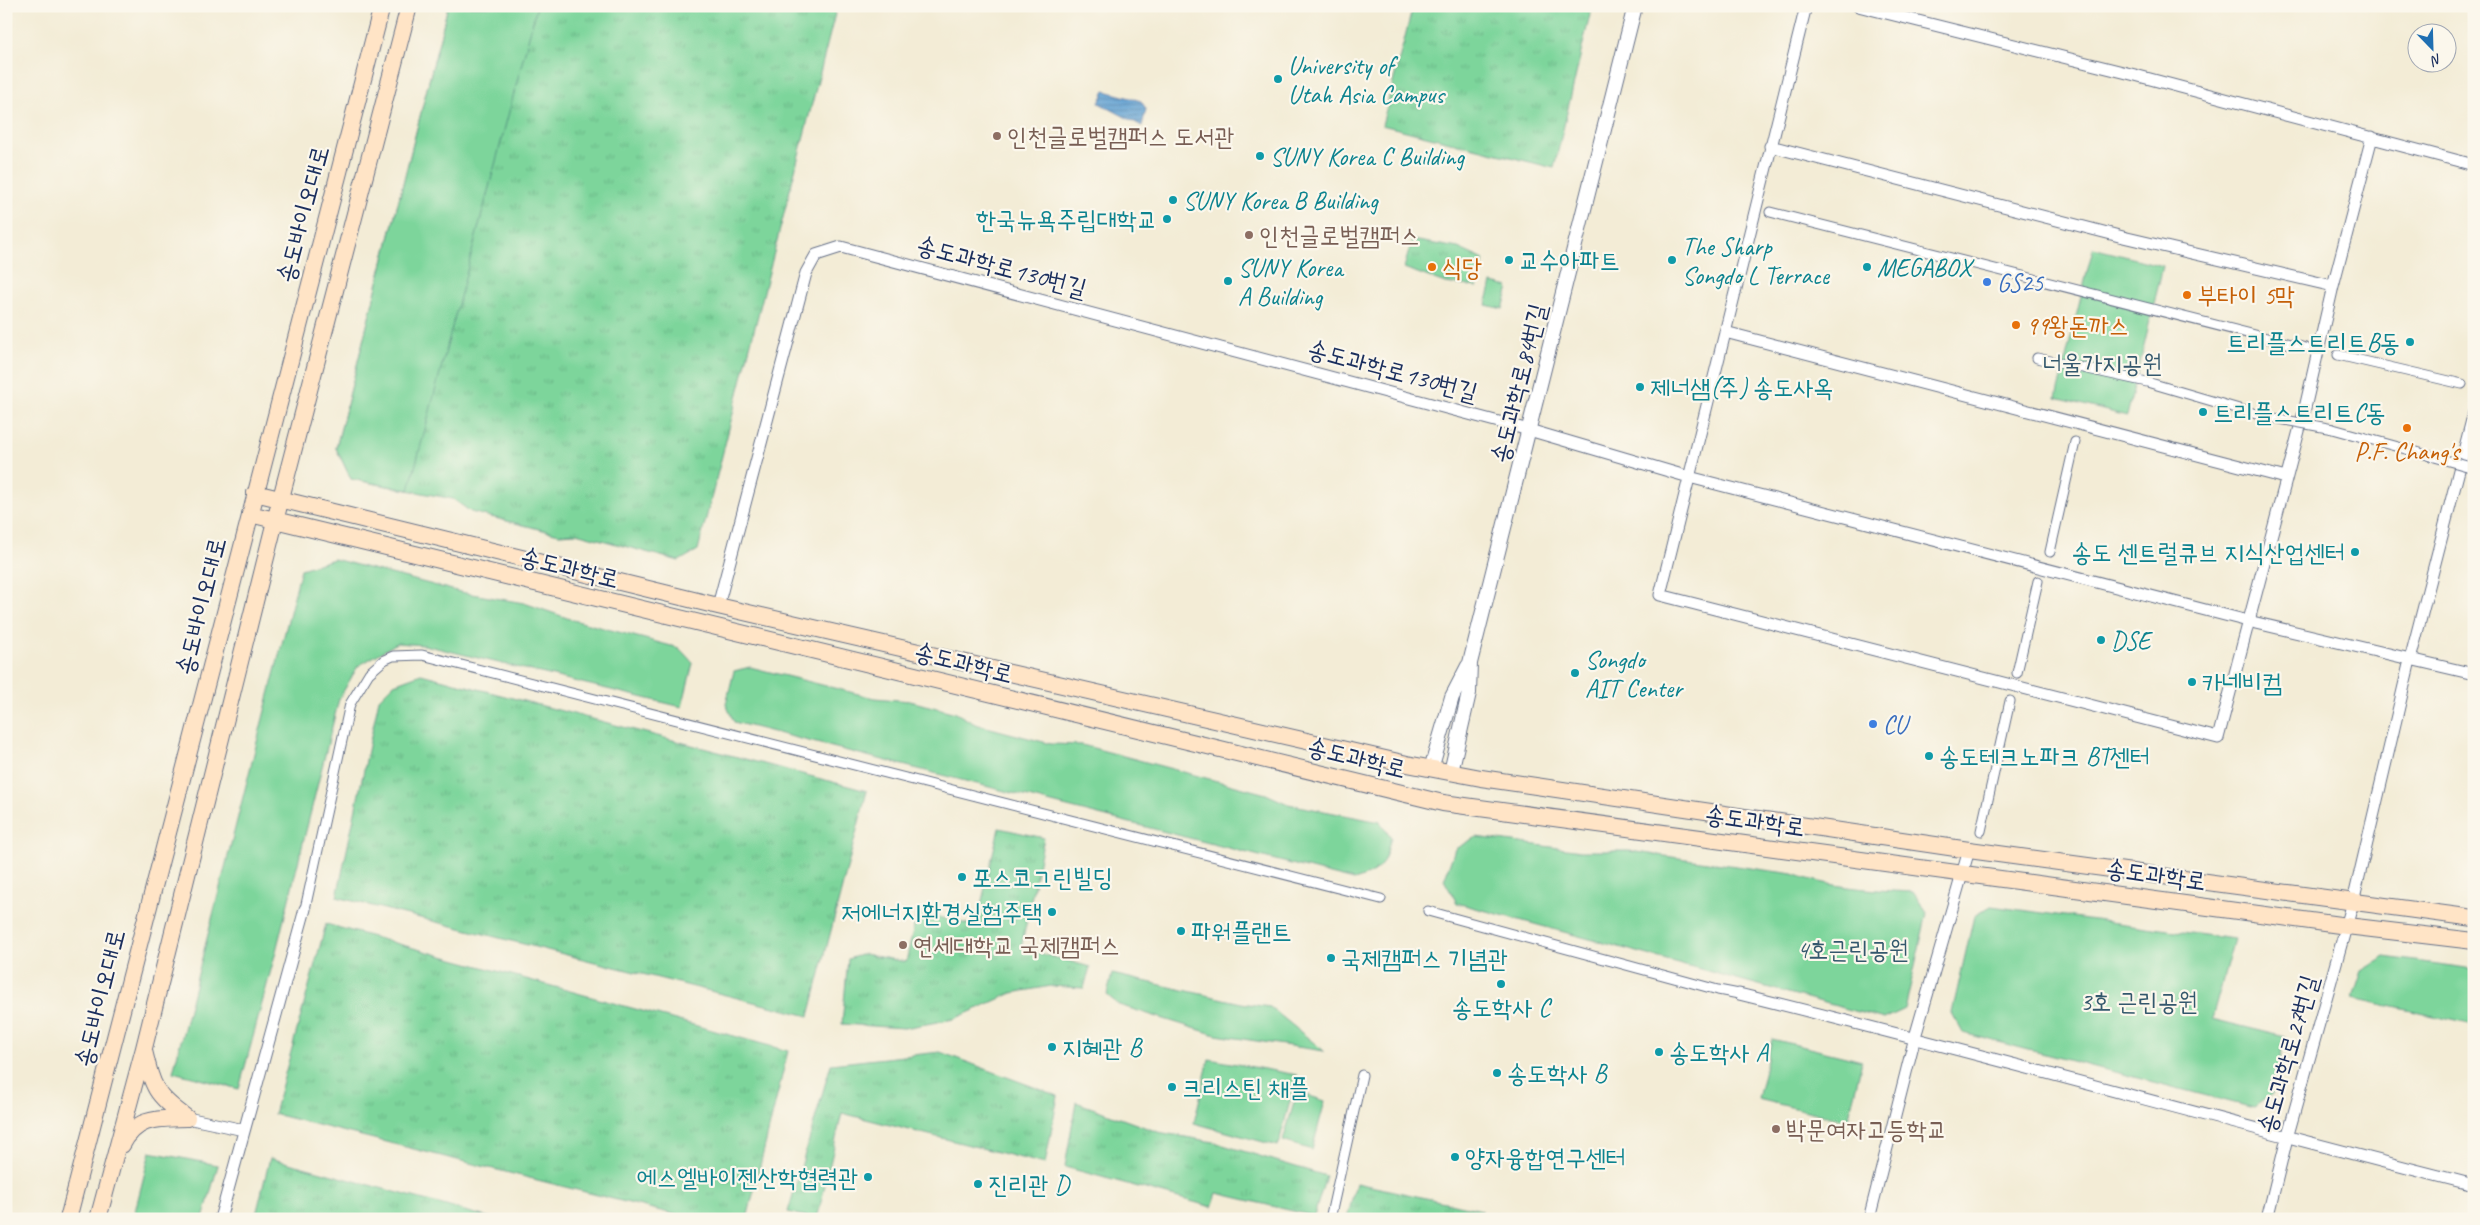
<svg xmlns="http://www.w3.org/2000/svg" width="2480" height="1225" viewBox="0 0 2480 1225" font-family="Caveat,'Poor Story',sans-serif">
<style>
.grass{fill:url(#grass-tufts);stroke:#4c827c}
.park{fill:#7dd59b;stroke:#4c827c}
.water{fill:url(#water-rules);stroke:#3d6898}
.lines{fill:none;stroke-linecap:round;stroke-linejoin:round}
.pedestrian-casing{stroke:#677188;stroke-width:11}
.minor-casing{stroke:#677188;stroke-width:13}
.tertiary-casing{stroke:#677188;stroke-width:16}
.secondary-casing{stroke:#677188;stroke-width:18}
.pedestrian{stroke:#fff;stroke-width:9}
.minor{stroke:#fff;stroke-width:11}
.tertiary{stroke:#fff;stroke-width:14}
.secondary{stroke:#ffe4c6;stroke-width:16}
.pedestrian-bridge-casing{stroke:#677188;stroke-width:11;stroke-linecap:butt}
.pedestrian-bridge{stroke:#fff;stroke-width:9}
.culture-dot{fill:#0f9aa8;stroke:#fbf7ec;stroke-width:2}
.education-dot{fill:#8d6e63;stroke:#fbf7ec;stroke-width:2}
.food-dot{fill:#e8710a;stroke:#fbf7ec;stroke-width:2}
.shop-dot{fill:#3f7fe0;stroke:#fbf7ec;stroke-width:2}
.labels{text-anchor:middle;stroke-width:4.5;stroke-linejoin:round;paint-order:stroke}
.culture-label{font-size:25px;fill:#0d838f;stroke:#fbf7ec;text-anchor:start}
.education-label{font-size:25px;fill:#785e54;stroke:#fbf7ec;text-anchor:start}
.street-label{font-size:25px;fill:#1b2f5e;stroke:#fbf7ec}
.food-label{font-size:25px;fill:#c56008;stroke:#fbf7ec;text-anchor:start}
.shop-label{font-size:25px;fill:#366cbe;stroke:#fbf7ec;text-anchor:start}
.park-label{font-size:25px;fill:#34586d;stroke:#fbf7ec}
</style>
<defs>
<pattern id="grass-tufts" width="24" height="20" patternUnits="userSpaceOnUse" patternTransform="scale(1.25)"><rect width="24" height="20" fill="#7dd59b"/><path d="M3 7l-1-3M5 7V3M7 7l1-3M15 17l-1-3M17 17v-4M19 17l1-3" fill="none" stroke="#6bb788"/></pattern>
<pattern id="water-rules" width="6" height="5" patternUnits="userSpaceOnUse" patternTransform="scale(1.25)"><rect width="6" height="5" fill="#5fa0d2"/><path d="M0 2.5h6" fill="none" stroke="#4e83ae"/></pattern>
</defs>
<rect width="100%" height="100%" fill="#fbf7ec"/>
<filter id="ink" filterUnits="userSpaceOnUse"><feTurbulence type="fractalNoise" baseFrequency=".02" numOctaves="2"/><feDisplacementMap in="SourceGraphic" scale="10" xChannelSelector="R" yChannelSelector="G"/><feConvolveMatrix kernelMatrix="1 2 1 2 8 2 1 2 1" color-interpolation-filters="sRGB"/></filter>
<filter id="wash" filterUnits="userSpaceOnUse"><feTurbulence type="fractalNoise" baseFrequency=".0096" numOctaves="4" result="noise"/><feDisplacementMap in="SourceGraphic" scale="20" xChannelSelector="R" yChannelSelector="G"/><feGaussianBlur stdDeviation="1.12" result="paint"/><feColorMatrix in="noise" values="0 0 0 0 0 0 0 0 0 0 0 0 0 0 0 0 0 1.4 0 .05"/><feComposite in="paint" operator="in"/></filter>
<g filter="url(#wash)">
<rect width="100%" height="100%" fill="#f3ecd6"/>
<path class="grass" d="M448,6H837L698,550L679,561L576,533L559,534L471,512L453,499L351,479L336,448Z
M1413,6H1592L1554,168L1382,125Z
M1412,240L1458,248L1484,260L1477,287L1445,283L1404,268Z
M421,674L867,791L809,1016L337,897L379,699L394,684Z
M999,828L1044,838L1021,948L1090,967L1084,988L1051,986L1012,993L954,1019L904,1028L842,1024L848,959L864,954L906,962L917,912L976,926Z
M326,924L788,1051L747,1219H693L274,1114Z
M940,1052L1058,1096L1045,1164L842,1113L817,1219L788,1212L831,1064Z
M1076,1102L1158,1132L1213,1142L1326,1176L1314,1216L1217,1193L1212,1207L1065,1167Z
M270,1158L494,1219H255Z
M1356,1183L1482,1210L1480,1219H1347Z
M1495,1213L1534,1219H1494Z"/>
<path class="park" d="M448,6H537L409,490L351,479L336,448Z
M2093,248L2163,266L2127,416L2056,398Z
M1492,283L1509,287L1503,309L1486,305Z
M334,559L460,592L524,603L573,620L679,648L693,663L682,707L424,645L397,643L358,666L339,699L275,955L239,1089L173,1072L301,569Z
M750,667L874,698L910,701L956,713L975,724L1051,744L1082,745L1266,794L1288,804L1380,822L1391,837C1384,864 1382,872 1354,880L734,722L726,704L734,671Z
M1476,837L1581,851H1629L1793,874C1831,888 1872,890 1913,892L1927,913L1905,1009L1884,1019L1457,903L1444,880L1455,849Z
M1991,906L2234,939L2212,1019L2285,1037L2272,1095L2254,1108L1963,1033L1952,1013L1974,916Z
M2385,957L2474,969V1025L2353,998L2362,971Z
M1112,974L1241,1003L1270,1007L1324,1051L1216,1035L1119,1005L1107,995Z
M1772,1039L1862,1061L1848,1121L1758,1099Z
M1209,1059L1297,1075L1278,1146L1194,1123Z
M1297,1092L1325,1101L1312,1150L1283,1141Z
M150,1152L218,1165L203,1219H133Z"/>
<path class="water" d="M1105,91L1141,101L1146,109L1142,126L1099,103Z"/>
</g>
<g filter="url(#ink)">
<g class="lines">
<defs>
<path id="pedestrian" d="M1770,212L2306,348
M2338,355L2462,384
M2037,358L2147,382L2263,416
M2333,429L2431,456
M2050,552L2075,442
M2017,673L2038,581
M1981,831L2010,701
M305,909L350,704L369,673L384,660L393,656L422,655L1381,899
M1428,911L1718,990L1739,994
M1330,1219L1362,1075"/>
<path id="minor" d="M1806,6L1660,595L2218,738L2305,408L2333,286L2372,137
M1858,6L2135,75L2474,165
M1770,146L2123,237L2333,286
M1725,332L2286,478
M718,606L806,273L816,255L841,247L1529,430L1689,477L2248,621L2474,674
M1739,994C1984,1054 2228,1123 2474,1185
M187,1118L244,1130
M220,1219L305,909
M1869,1219L1915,1037L1969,850
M2267,1219L2287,1138L2353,902L2410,660L2474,412"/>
<path id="tertiary" d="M1431,769L1452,697L1468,666
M1451,772L1469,693L1470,663L1635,6"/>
<path id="secondary" d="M255,493L718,606L1407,764L1481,778L1969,850L2474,918
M250,514L1443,803L2347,926L2474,941
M144,1051C153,1088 155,1095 187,1118
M122,1145C137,1116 158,1119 187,1118
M68,1219L382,6
M98,1219L144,1048L275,521L409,6"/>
</defs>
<use href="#pedestrian" class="pedestrian-casing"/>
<use href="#minor" class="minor-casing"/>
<use href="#tertiary" class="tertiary-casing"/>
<use href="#secondary" class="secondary-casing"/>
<use href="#pedestrian" class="pedestrian"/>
<use href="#minor" class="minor"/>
<use href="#tertiary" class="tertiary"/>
<use href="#secondary" class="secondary"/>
<defs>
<path id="pedestrian-bridge" d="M2263,416L2333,429
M2431,456L2474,468"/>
</defs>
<use href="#pedestrian-bridge" class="pedestrian-bridge-casing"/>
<use href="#pedestrian-bridge" class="pedestrian-bridge"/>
</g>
</g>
<g class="culture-dot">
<circle cx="1278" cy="79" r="5"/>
<circle cx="1260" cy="156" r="5"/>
<circle cx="1173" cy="200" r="5"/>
<circle cx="1167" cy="219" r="5"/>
<circle cx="1509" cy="260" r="5"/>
<circle cx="1672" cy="260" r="5"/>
<circle cx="1867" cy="267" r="5"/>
<circle cx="1228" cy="281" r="5"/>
<circle cx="2410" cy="342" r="5"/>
<circle cx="1640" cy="387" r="5"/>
<circle cx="2203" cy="412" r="5"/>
<circle cx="2355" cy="552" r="5"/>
<circle cx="2101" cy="640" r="5"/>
<circle cx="1575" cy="673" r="5"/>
<circle cx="2192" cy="682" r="5"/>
<circle cx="1929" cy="756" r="5"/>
<circle cx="962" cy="877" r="5"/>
<circle cx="1052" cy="912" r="5"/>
<circle cx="1181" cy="931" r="5"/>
<circle cx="1331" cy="958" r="5"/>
<circle cx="1501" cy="984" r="5"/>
<circle cx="1052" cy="1047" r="5"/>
<circle cx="1659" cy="1052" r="5"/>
<circle cx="1497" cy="1073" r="5"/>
<circle cx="1172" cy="1087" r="5"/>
<circle cx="1455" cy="1157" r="5"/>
<circle cx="868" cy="1177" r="5"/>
<circle cx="978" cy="1184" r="5"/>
</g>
<g class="education-dot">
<circle cx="997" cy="136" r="5"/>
<circle cx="1249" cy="235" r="5"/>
<circle cx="903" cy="945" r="5"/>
<circle cx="1776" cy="1129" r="5"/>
</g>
<g class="food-dot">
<circle cx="1432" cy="267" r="5"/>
<circle cx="2187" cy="295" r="5"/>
<circle cx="2016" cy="325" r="5"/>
<circle cx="2407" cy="428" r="5"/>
</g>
<g class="shop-dot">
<circle cx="1987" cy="282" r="5"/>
<circle cx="1873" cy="724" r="5"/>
</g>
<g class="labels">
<g class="culture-label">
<text x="1288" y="74">University of<tspan x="1288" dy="29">Utah Asia Campus</tspan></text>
<text x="1270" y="165">SUNY Korea C Building</text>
<text x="1183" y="209">SUNY Korea B Building</text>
<text x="1157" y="228" text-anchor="end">한국뉴욕주립대학교</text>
<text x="1682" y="255">The Sharp<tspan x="1682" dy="29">Songdo L Terrace</tspan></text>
<text x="1519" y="269">교수아파트</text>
<text x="1238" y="276">SUNY Korea<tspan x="1238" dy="29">A Building</tspan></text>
<text x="1877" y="276">MEGABOX</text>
<text x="2400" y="351" text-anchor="end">트리플스트리트B동</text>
<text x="1650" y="396">제너샘(주) 송도사옥</text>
<text x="2213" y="421">트리플스트리트C동</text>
<text x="2345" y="561" text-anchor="end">송도 센트럴큐브 지식산업센터</text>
<text x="2111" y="649">DSE</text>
<text x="1585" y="668">Songdo<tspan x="1585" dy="29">AIT Center</tspan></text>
<text x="2202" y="691">카네비컴</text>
<text x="1939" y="765">송도테크노파크 BT센터</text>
<text x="972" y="886">포스코그린빌딩</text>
<text x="1042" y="921" text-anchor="end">저에너지환경실험주택</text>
<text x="1191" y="940">파워플랜트</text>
<text x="1341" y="967">국제캠퍼스 기념관</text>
<text x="1501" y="1016" text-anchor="middle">송도학사 C</text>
<text x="1062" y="1056">지혜관 B</text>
<text x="1669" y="1061">송도학사 A</text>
<text x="1507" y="1082">송도학사 B</text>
<text x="1182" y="1096">크리스틴 채플</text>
<text x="1465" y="1166">양자융합연구센터</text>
<text x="858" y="1186" text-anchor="end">에스엘바이젠산학협력관</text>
<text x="988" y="1193">진리관 D</text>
</g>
<g class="education-label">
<text x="1007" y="145">인천글로벌캠퍼스 도서관</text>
<text x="1259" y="244">인천글로벌캠퍼스</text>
<text x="913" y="954">연세대학교 국제캠퍼스</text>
<text x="1786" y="1138">박문여자고등학교</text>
</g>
<g class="street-label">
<text transform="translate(302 214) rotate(-75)" y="9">송도바이오대로</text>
<text transform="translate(1002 266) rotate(15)" y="9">송도과학로130번길</text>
<text transform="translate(1393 370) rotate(15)" y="9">송도과학로130번길</text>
<text transform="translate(1518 383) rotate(-76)" y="9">송도과학로84번길</text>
<text transform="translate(570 567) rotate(14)" y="9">송도과학로</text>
<text transform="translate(200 606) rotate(-76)" y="9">송도바이오대로</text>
<text transform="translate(964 662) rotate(14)" y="9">송도과학로</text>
<text transform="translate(1357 757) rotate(14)" y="9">송도과학로</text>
<text transform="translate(1755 820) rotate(8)" y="9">송도과학로</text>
<text transform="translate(2156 874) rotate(8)" y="9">송도과학로</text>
<text transform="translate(99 998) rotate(-76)" y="9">송도바이오대로</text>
<text transform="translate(2287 1054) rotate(-74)" y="9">송도과학로27번길</text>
</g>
<g class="food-label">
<text x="1442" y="276">식당</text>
<text x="2197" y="304">부타이 5막</text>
<text x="2026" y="334">99왕돈까스</text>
<text x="2407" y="460" text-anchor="middle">P.F. Chang's</text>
</g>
<g class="shop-label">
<text x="1997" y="291">GS25</text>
<text x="1883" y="733">CU</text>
</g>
<g class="park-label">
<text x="2102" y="372">너울가지공원</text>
<text x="1853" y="958">4호근린공원</text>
<text x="2139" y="1010">3호 근린공원</text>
</g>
</g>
<rect width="2480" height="1225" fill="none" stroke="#fbf7ec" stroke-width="25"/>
<g transform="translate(2432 48) rotate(157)"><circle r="24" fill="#fbf7ec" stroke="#a1a7b3"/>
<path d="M0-4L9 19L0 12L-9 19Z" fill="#1f6fb2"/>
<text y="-8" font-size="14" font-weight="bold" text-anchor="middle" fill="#1b2f5e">N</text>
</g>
</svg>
